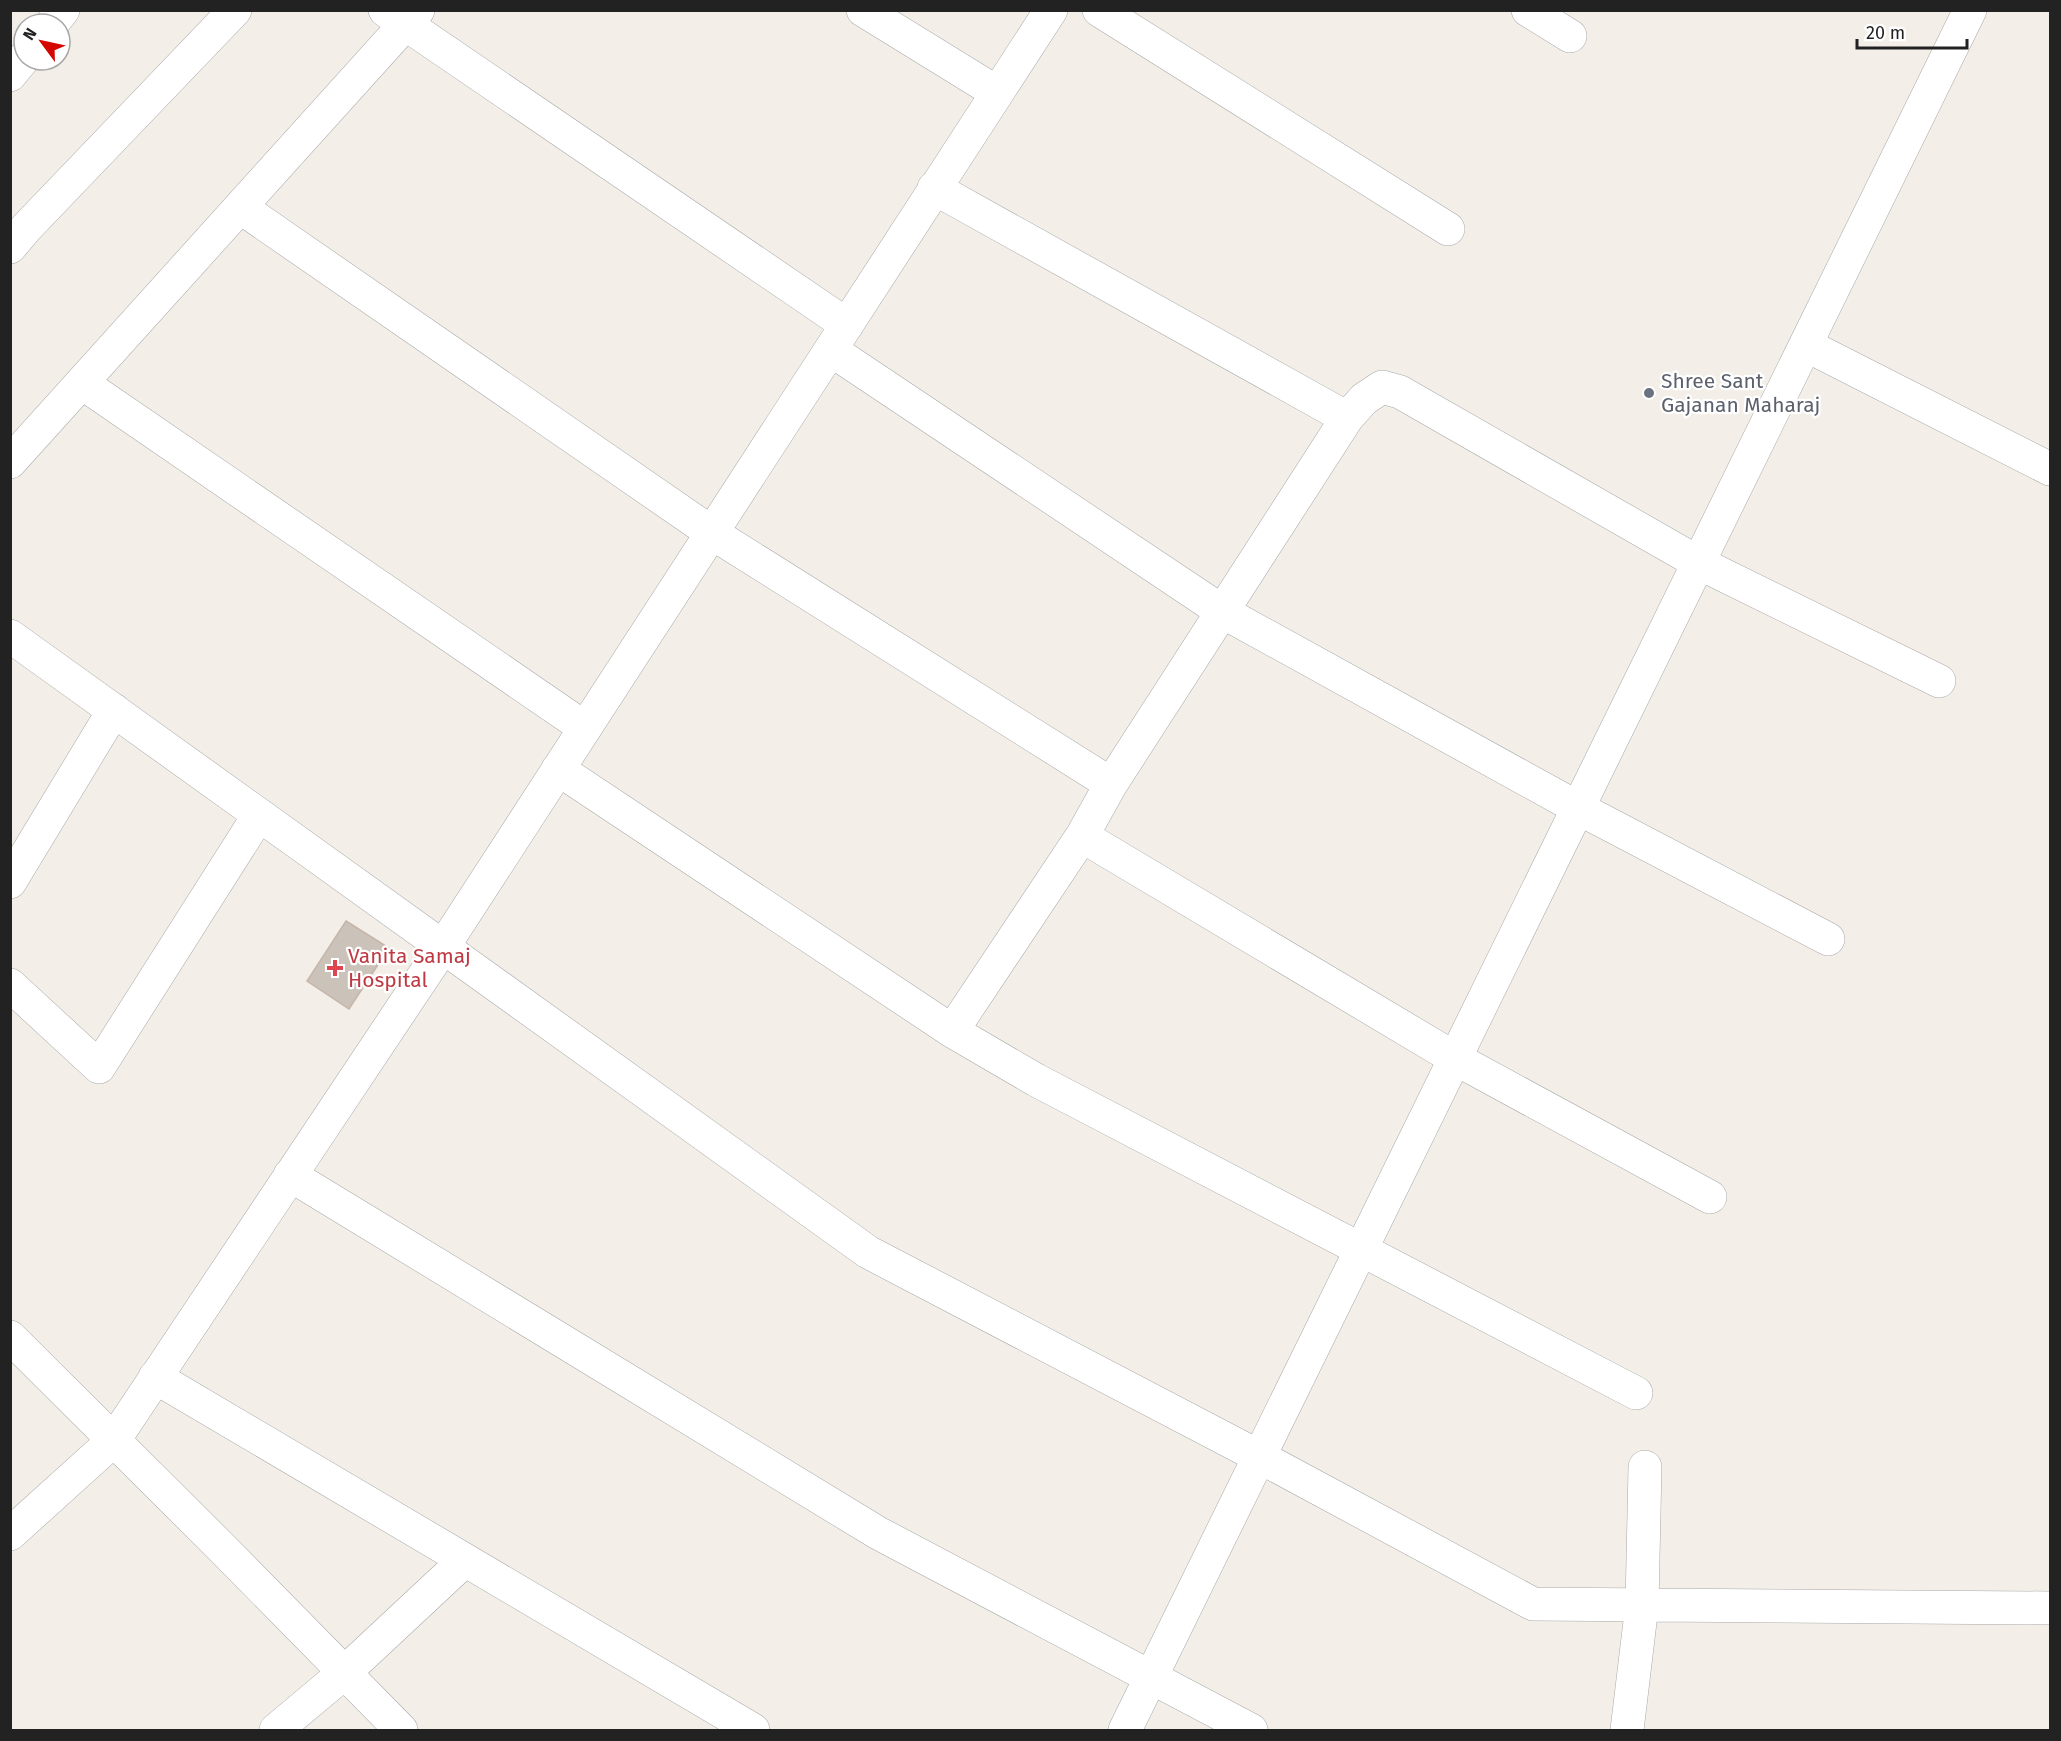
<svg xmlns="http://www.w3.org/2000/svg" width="2061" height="1741" viewBox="0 0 2061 1741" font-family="'Fira Sans',sans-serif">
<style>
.building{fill:#cbc2ba;stroke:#c6b6a9;stroke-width:1.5}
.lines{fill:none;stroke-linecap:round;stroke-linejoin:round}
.minor-casing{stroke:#a9a9a9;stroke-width:34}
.minor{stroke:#fff;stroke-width:33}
.worship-dot{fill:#6b7280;stroke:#fff;stroke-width:2}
.health-dot{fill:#e0444e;stroke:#fff;stroke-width:2}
.labels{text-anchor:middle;stroke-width:4.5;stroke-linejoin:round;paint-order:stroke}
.worship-label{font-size:21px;fill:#5b616d;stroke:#fff;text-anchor:start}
.health-label{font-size:21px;fill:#be3a42;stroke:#fff;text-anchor:start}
</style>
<rect width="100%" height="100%" fill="#f3efe8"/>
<path class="building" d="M346,921L389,948L349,1009L307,981Z"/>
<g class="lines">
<defs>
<path id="minor" d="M385,10L847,325
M863,10L996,92
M1099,10L1448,229
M1528,10L1570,36
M52,24L63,10
M10,75L24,58
M934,188L1347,418
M240,207L712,533L1111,784
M10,247L27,227L235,10
M1806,345L2050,469
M831,350L1223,612L1578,808L1828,939
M82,383L585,728
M10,462L418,10
M10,636L868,1252L1260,1457L1533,1604L2050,1608
M558,769L952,1031L1036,1080L1636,1393
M1082,836L1456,1059L1710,1197
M10,882L114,710
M10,985L99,1067L259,815
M952,1031L1082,836L1111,784L1347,418L1364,399L1382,387L1400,392L1699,563L1939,681
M290,1175L878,1533L1251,1730
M10,1337L219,1545L401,1730
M155,1377L753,1730
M10,1534L114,1440L443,947L1051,10
M276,1730L344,1673L465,1560
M1125,1730L1970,10
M1627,1730L1642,1605L1645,1467"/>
</defs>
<use href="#minor" class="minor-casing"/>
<use href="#minor" class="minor"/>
</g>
<circle class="worship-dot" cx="1649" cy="393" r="6"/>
<path class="health-dot" d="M332 959h6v6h6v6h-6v6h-6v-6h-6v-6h6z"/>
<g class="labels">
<g class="worship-label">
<text x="1661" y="388">Shree Sant<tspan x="1661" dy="24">Gajanan Maharaj</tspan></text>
</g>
<g class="health-label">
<text x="348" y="963">Vanita Samaj<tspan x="348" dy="24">Hospital</tspan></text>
</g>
</g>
<rect width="2061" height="1741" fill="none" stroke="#222222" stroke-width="24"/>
<g transform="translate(42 42) rotate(303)"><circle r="28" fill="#ffffff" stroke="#a7a7a7" stroke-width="1.5"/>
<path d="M0-4.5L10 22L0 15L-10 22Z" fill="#d40600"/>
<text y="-9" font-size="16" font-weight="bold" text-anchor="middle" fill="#222222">N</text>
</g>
<path d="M1857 39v9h110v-9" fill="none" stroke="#222222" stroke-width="3"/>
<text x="1866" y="39" font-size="18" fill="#222222" stroke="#ffffff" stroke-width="4.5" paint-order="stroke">20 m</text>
</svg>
